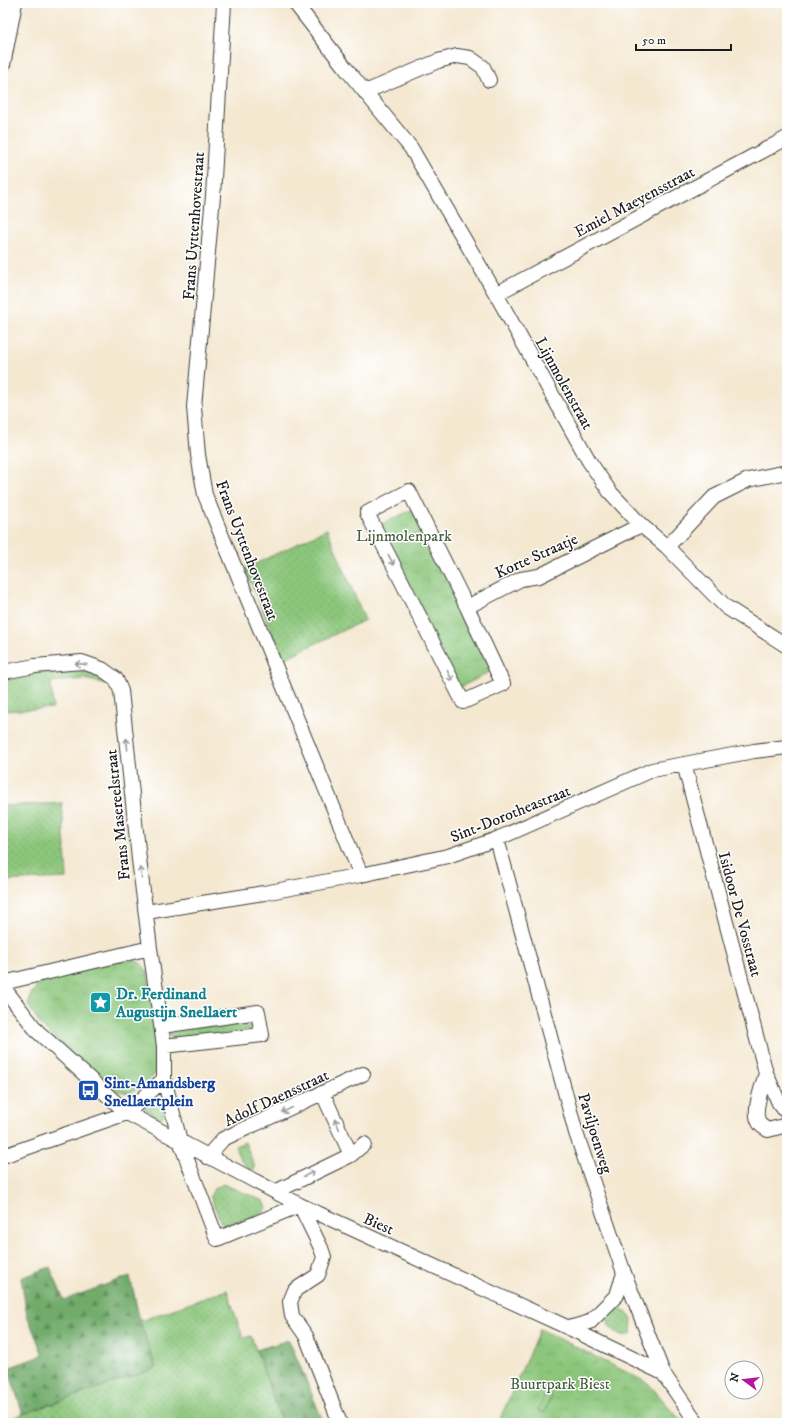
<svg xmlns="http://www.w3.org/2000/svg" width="790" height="1426" viewBox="0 0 790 1426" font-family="'IM FELL DW Pica',serif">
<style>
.grass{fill:url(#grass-dots);stroke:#54714c}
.forest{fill:url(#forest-firs);stroke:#466444}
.park{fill:url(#park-crowns);stroke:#54714c}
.pitch{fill:#8cc67b;stroke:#54714c}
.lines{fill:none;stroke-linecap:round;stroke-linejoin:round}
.minor-casing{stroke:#3c3b37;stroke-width:16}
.minor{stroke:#fff;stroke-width:14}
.oneway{stroke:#999}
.labels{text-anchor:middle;stroke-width:3;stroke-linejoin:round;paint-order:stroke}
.street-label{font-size:16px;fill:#1c1c1c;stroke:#fff}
.park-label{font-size:16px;fill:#496042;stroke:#fff}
.culture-label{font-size:16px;font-weight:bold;fill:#0d838f;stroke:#fff;text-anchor:start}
.transit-label{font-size:16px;font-weight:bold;fill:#164399;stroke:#fff;text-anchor:start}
</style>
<defs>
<pattern id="grass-dots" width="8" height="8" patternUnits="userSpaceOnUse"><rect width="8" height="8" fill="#8cc67b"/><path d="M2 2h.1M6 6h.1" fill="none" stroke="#78aa6a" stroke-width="1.8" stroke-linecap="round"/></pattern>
<pattern id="forest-firs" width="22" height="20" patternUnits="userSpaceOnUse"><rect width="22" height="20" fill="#71ab6b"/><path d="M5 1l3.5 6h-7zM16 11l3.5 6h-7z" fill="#5c8a57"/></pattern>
<pattern id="park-crowns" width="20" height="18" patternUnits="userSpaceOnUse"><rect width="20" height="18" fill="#8cc67b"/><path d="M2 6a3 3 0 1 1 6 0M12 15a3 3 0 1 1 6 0" fill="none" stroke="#78aa6a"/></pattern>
</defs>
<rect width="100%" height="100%" fill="#fff"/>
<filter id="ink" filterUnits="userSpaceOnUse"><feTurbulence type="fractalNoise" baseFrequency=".025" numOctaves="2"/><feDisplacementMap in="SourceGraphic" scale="8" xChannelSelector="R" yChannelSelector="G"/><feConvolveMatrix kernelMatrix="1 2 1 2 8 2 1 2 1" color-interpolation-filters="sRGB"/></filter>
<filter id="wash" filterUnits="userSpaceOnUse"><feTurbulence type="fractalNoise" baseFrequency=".012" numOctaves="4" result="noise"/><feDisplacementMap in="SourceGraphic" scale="16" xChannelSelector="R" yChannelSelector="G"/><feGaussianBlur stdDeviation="0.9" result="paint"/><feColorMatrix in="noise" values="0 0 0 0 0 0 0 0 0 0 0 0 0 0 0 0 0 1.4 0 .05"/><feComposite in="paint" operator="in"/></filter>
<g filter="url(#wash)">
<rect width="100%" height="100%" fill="#f4e8d1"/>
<path class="grass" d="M327,529L365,620L283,659L245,569Z
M81,668L103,675L112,685L84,679L51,682L53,708L3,711V675Z
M62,803L67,878L3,881V806Z
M255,1019L256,1030L171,1040L170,1029Z
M153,1098L159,1099L163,1103L164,1115L160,1119L145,1109V1104Z
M245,1142L255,1168L252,1172C244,1164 238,1158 235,1146Z
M223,1184L264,1201L267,1207L264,1212L237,1224L227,1226L221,1223L210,1196L214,1189Z
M227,1290L243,1338L251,1336L282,1423H3V1421L156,1368L140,1321Z
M619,1308L625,1311L632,1319L631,1334C620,1338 614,1332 608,1324V1317L613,1310Z"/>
<path class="forest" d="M50,1267L64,1300L130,1276L140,1321L156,1368L23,1414L8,1368L43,1355L27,1315L21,1278Z
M289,1340L324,1423H282L256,1350Z"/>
<path class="park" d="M413,509L493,670L459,688L378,526Z
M114,960C133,960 138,956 148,973L160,1061L157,1072L145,1084L129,1093L118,1091L103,1085L41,1026L28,1005L31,994L42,980Z
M540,1329L648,1383L683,1423H498Z"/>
<path class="pitch" d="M546,1393L551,1396L544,1413L538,1410Z"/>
</g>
<g filter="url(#ink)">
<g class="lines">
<defs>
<path id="minor" d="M224,3L213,196L194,407L198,455L205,495L361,875
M295,3L343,65L411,148L496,294L589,461L610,492L641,525L667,547L726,607L787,646
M3,65L15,3
M365,92L438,61L457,56L470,58L483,67L489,80
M496,294L787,138
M667,547L714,497L748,480L787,472
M467,607L503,684L463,702L367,513L409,491L467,607L521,579L539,576L641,525
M3,672L35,666L82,662L102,669L116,679L121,691L139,859L150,948L164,1046V1079L180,1141L217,1239L300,1205L321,1248L324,1257L318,1275L295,1290L290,1302L292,1316L306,1336L340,1423
M684,764L766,1073L779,1103L787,1113
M497,839L576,1133L624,1273L663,1373L697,1423
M146,912L264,893L361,875L448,856L497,839L652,770L754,751L787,747
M3,983L150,948
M3,987L37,1031L127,1113L300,1205L569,1328L663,1373
M162,1026L258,1012L262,1035L164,1046
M766,1073C763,1085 752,1111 759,1122C760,1126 765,1128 768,1130L787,1125
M323,1094L351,1155
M3,1156L127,1113L164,1079
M207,1157L223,1139L363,1074
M275,1192L351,1155L364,1144
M569,1328L590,1322L617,1295L624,1273"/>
</defs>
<use href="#minor" class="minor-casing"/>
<use href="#minor" class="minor"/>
</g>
<defs><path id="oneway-shaft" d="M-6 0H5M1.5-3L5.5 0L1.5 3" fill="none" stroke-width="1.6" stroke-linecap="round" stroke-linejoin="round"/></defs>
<g class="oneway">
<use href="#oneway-shaft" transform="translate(391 560) rotate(63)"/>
<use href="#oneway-shaft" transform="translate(81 664) rotate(-174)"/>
<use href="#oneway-shaft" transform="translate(450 676) rotate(63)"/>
<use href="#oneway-shaft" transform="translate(127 744) rotate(-96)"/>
<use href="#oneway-shaft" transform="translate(141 873) rotate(-97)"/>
<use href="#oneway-shaft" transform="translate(287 1110) rotate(155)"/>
<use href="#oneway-shaft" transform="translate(337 1124) rotate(-114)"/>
<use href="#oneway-shaft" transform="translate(309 1174) rotate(-25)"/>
</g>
</g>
<defs>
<symbol id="sight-square" viewBox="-11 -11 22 22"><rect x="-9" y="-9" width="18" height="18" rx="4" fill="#0f9aa8" stroke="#fff"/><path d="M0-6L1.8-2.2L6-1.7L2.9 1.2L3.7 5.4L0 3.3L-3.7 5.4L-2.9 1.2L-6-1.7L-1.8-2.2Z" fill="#fff"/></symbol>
<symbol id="bus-square" viewBox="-11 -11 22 22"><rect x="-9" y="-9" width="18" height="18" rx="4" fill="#1a4fb4" stroke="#fff"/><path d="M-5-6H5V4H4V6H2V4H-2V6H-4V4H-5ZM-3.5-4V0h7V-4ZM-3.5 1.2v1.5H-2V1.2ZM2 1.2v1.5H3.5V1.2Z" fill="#fff"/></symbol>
</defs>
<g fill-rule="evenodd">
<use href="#sight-square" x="88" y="990" width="25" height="25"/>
<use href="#bus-square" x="76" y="1078" width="25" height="25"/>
</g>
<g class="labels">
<g class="street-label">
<text transform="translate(634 201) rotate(-28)" y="6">Emiel Maeyensstraat</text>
<text transform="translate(193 226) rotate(-86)" y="6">Frans Uyttenhovestraat</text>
<text transform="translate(565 383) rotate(61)" y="6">Lijnmolenstraat</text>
<text transform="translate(248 550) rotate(69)" y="6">Frans Uyttenhovestraat</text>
<text transform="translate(536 555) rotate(-24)" y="6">Korte Straatje</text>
<text transform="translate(510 813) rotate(-22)" y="6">Sint-Dorotheastraat</text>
<text transform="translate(117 815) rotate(-96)" y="6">Frans Masereelstraat</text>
<text transform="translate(741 914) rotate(75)" y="6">Isidoor De Vosstraat</text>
<text transform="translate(276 1097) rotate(-25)" y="6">Adolf Daensstraat</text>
<text transform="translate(596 1133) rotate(73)" y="6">Paviljoenweg</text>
<text transform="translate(379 1223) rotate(24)" y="6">Biest</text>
</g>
<g class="park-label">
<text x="404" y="541">Lijnmolenpark</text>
<text x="560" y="1389">Buurtpark Biest</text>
</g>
<g class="culture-label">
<text x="116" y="999">Dr. Ferdinand<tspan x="116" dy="18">Augustijn Snellaert</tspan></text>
</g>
<g class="transit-label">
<text x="104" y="1088">Sint-Amandsberg<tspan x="104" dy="18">Snellaertplein</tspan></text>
</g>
</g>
<rect width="790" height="1426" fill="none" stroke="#fff" stroke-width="16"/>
<g transform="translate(744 1380) rotate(285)"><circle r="19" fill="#ffffff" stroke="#a4a4a4"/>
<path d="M0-3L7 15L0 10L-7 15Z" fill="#b5179e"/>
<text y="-6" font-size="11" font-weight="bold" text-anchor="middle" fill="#1c1c1c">N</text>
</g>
<path d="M636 44v6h95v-6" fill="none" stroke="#1c1c1c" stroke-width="2"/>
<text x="642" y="44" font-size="12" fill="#1c1c1c" stroke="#ffffff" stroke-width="3" paint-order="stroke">50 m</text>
</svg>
